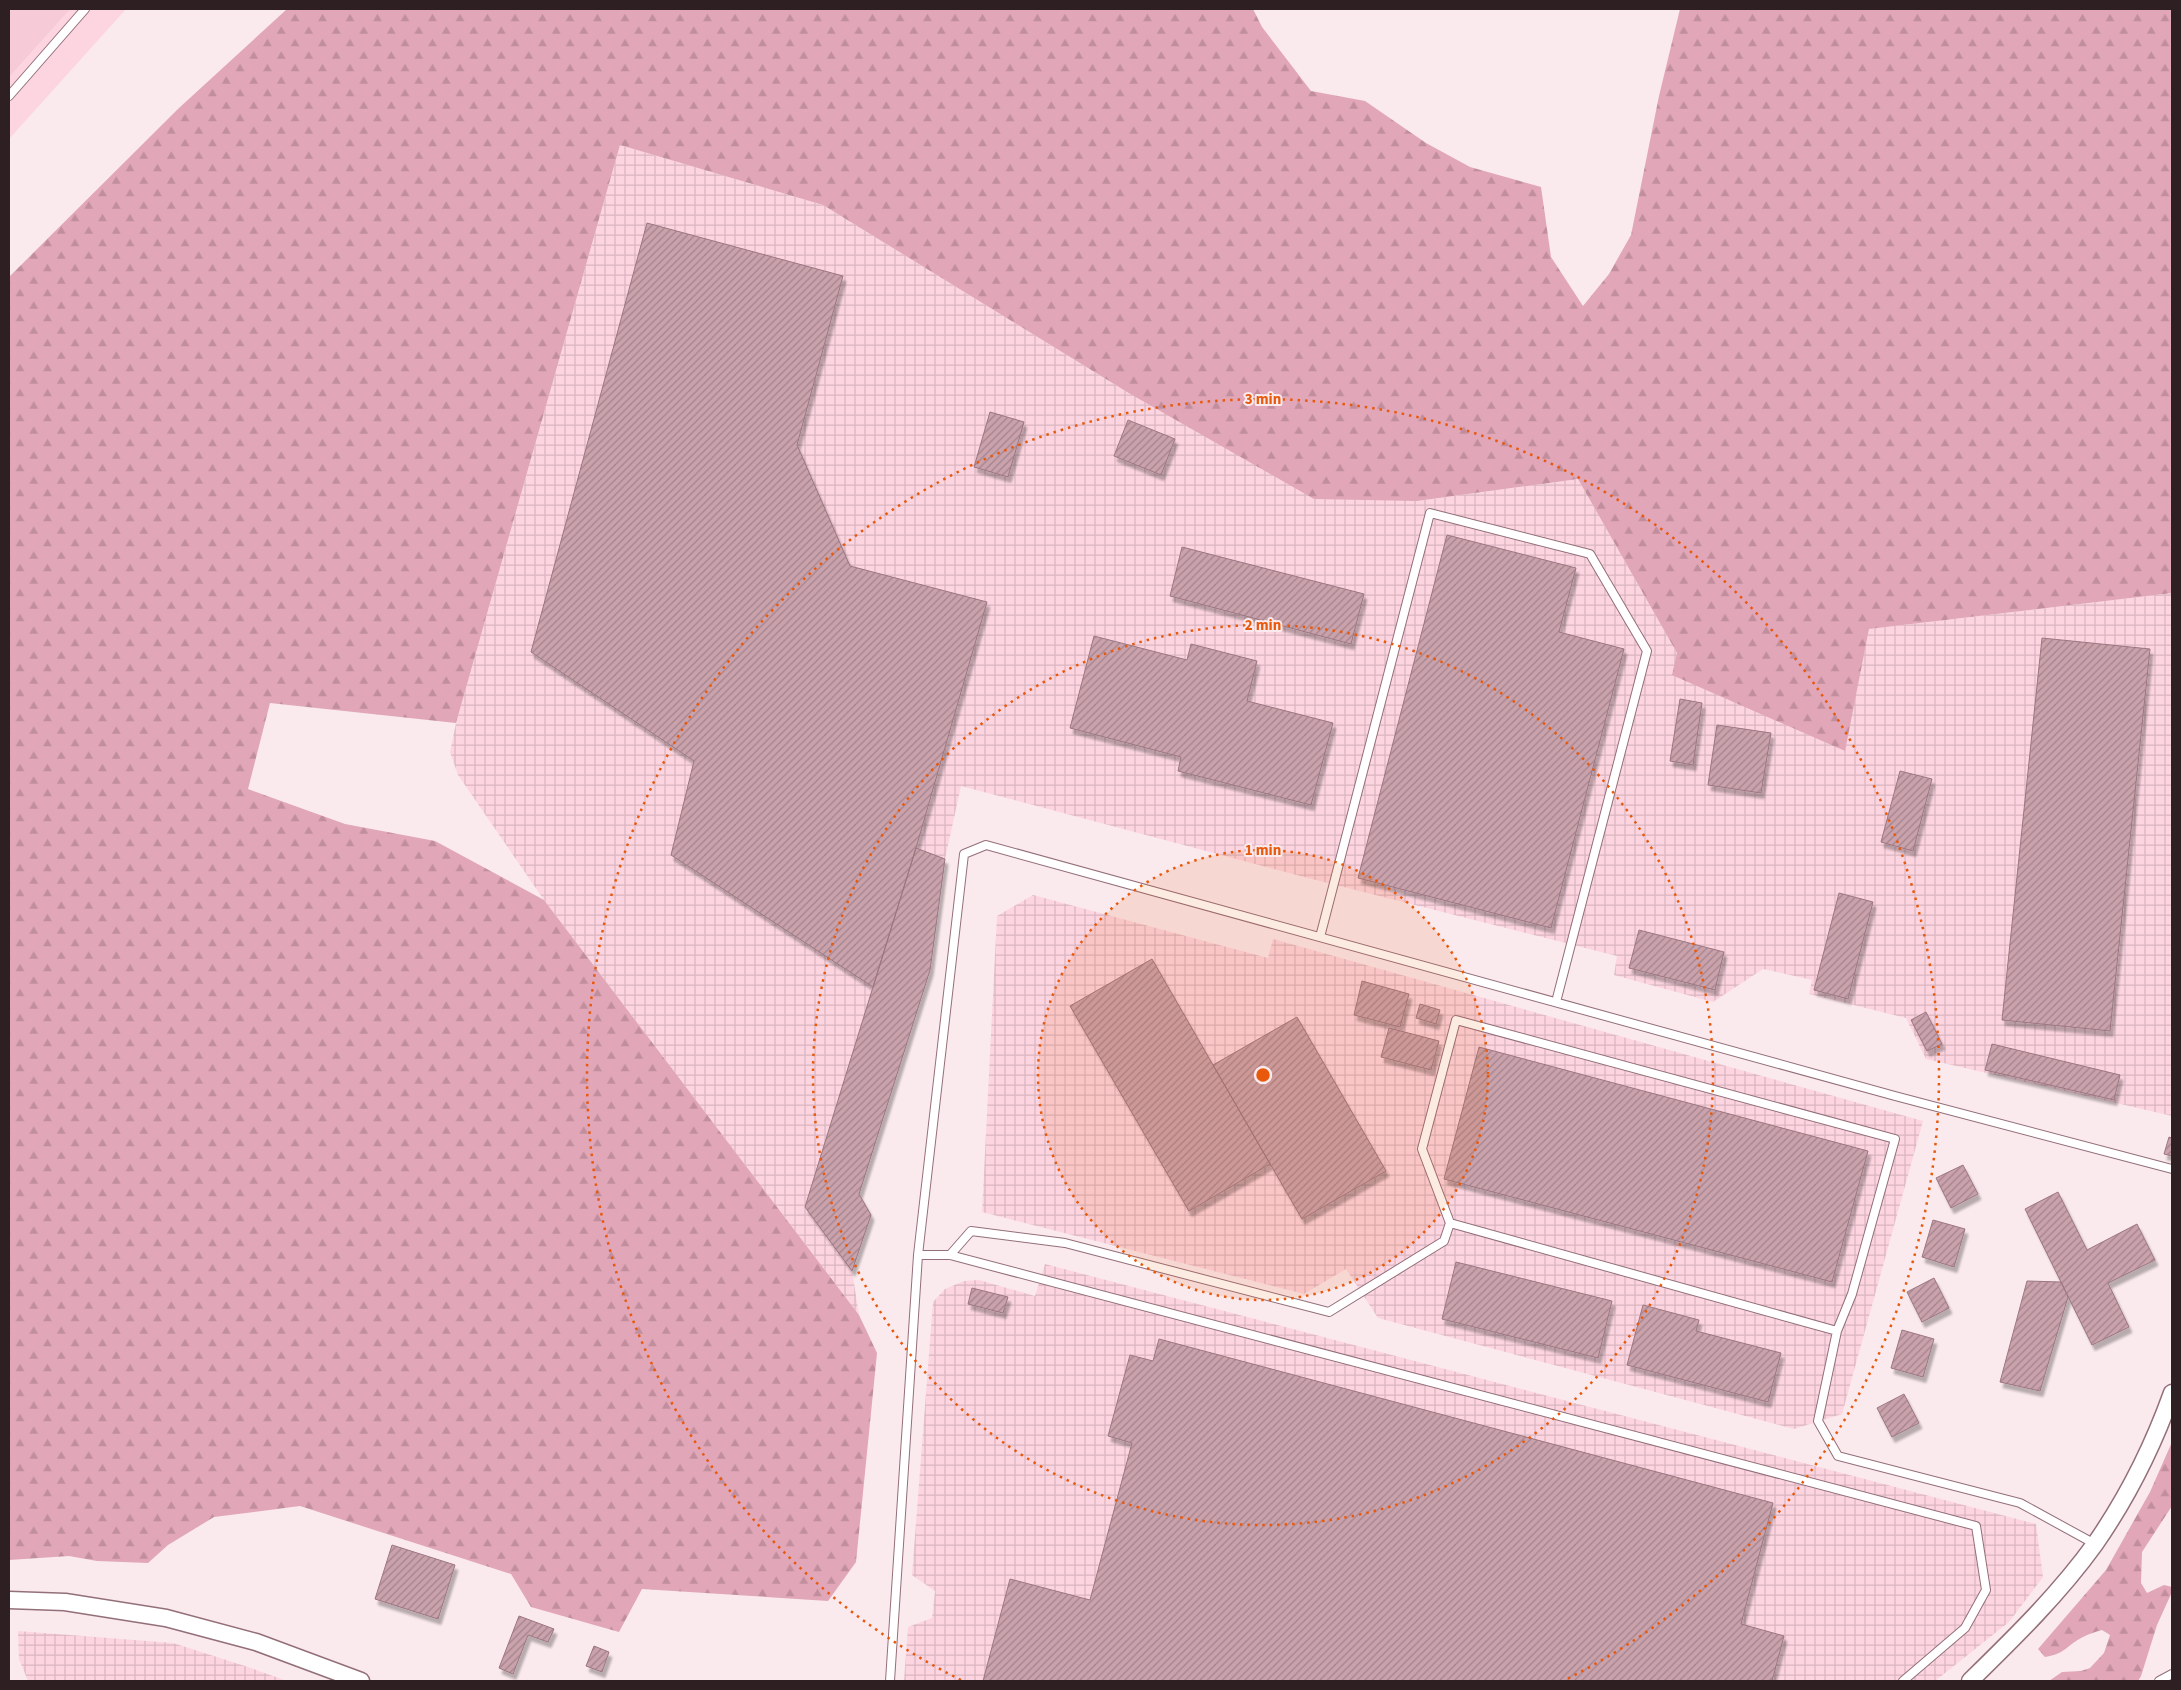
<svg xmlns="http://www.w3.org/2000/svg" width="2181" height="1690" viewBox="0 0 2181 1690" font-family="'Source Sans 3',sans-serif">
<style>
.built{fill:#fdd5e0}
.industrial{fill:url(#industrial-grid)}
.green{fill:#f6cbd7}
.forest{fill:url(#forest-firs)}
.building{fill:url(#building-hatch);stroke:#9b7681;filter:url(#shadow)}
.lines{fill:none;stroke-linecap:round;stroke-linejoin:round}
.lane-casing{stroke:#936f79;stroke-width:10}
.street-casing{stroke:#936f79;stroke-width:19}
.lane{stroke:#fff;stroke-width:8}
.street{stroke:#fff;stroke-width:16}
.ring{fill:none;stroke:#e8590c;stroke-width:2.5;stroke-dasharray:2.5 5}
.centre{fill:#e8590c;stroke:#fae9ed;stroke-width:2.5}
.ring-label{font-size:15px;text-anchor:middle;font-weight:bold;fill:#e8590c;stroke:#fae9ed;stroke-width:4;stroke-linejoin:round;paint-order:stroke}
</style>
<defs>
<pattern id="industrial-grid" width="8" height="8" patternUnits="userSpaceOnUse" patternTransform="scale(1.25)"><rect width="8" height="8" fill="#fdd5e0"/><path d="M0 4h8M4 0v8" fill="none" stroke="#d9b6c0"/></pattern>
<pattern id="forest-firs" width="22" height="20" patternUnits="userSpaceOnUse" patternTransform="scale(1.25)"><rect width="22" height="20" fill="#e1a6b7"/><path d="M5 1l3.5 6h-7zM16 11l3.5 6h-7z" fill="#c18e9d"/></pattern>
<pattern id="building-hatch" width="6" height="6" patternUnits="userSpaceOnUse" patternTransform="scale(1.25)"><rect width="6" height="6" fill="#c9a2ac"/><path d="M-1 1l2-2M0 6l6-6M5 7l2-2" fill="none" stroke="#a4838c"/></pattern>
<filter id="shadow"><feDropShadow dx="3" dy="5.5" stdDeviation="1" flood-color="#0004"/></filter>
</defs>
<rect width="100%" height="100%" fill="#fae9ed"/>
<path class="built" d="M9,9H126L9,139Z"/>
<path class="industrial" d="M620,145L823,205L1127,392L1417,501L1578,479L1677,653L1844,751L1869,629L2172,593V1116L1926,1059L1906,1018L1809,994L1812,980L1763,969L1713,1002L1614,975L1617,956L1308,878L961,786L945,859L930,970L859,1194L871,1215L852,1271L859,1315L544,900L458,775L450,752L456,723Z
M1033,895L1268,958L1273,939L1923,1121L1842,1414L1794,1429L1378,1318L1346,1269L1304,1294L982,1212L997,916Z
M1045,1264L2036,1524L2043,1577L2009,1622L1935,1681H904L908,1627L932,1618L935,1591L912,1575L933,1302L945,1289L964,1281L979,1280L1035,1296Z
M18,1631L173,1643L248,1667L287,1681H28L19,1659Z"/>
<path class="green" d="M9,9H70L9,77Z"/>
<path class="forest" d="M287,9H1253L1262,27L1311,91L1365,101L1426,143L1470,167L1541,187L1551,257L1583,306L1609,274L1631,235L1659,96L1680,9H2172V593L1869,629L1845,751L1672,675L1677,653L1578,479L1417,501L1314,499L1127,392L823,205L620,145L456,723L270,703L248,789L345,824L435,841L544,900L859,1315L877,1353L856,1562L828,1601L642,1589L619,1632L531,1607L511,1574L300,1506L214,1517L168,1545L148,1563L97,1561L69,1556L9,1560V277L179,108Z
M2172,1442V1506L2142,1552L2141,1583L2147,1593L2164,1585L2172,1587V1592L2157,1625L2141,1676L2138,1681H2049L2062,1672L2081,1671L2090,1668L2104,1653L2110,1635L2102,1630C2095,1632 2088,1634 2083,1637C2067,1645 2065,1654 2045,1657L2038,1649L2106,1570L2150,1492Z"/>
<path class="building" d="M647,223L843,276L797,445L850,566L987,602L916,848L873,987L671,855L694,761L531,652Z
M990,412L1024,422L1008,477L974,467Z
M1128,420L1175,439L1161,475L1114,456Z
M1447,535L1576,568L1559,632L1624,649L1551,928L1358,878Z
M1182,547L1364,594L1351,644L1170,596Z
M1094,636L1187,660L1191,644L1257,661L1247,701L1333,723L1311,805L1178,771L1181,757L1070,728Z
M2042,638L2150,649L2110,1031L2002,1020Z
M1680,699L1702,703L1693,765L1670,761Z
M1717,725L1771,733L1761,793L1708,785Z
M1900,771L1932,779L1913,851L1881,842Z
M916,848L945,859L930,970L859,1194L871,1215L852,1271L805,1207Z
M1839,893L1873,902L1848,999L1814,990Z
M1639,930L1724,952L1715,990L1629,968Z
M1152,959L1270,1164L1189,1211L1070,1006Z
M1362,981L1409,994L1400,1027L1354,1015Z
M1420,1004L1440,1010L1436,1024L1416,1018Z
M1926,1012L1942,1044L1927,1051L1911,1020Z
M1297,1017L1386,1171L1302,1219L1213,1065Z
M1389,1028L1439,1041L1431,1070L1381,1057Z
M1992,1044L2120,1075L2114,1100L1985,1070Z
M1479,1047L1868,1151L1832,1282L1444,1179Z
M2169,1137L2172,1138V1156L2164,1154Z
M1963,1165L1978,1194L1951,1208L1936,1178Z
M2058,1192L2087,1250L2137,1224L2155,1260L2108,1283L2129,1327L2092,1345L2025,1209Z
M1933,1220L1965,1229L1954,1267L1922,1257Z
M1456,1262L1612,1301L1598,1358L1442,1319Z
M1934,1278L1949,1308L1922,1322L1907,1292Z
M2027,1281L2061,1282L2068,1297L2040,1391L2000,1382Z
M972,1288L1008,1297L1003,1313L968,1304Z
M1643,1305L1699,1320L1696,1331L1781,1353L1768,1402L1627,1365Z
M1902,1330L1934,1339L1923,1377L1891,1368Z
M1159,1339L1773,1503L1741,1624L1784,1636L1772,1681H983L1010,1579L1090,1600L1132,1443L1108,1436L1130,1355L1153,1361Z
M1904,1394L1919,1423L1892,1437L1877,1408Z
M392,1545L455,1565L438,1619L375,1599Z
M519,1616L554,1629L548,1642L528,1635L513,1674L499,1668Z
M594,1646L609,1652L602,1672L586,1666Z"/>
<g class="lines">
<defs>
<path id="lane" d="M9,96L85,9
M1320,937L1430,513L1590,554L1647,651L1556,1002
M1450,1223L1837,1331
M918,1255L964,854L986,845L1895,1096L2172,1169
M950,1255L971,1231L1065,1243L1329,1312L1444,1241L1450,1223L1422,1149L1456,1020L1895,1139L1852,1294L1837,1331L1818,1421L1838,1456L2020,1503L2095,1544
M890,1681L918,1255H950L1976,1526L1986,1590L1965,1628L1903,1681
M2159,1681L2172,1674"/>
<path id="street" d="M9,1600L65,1602L166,1618L256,1642L361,1681
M1970,1681C2014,1638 2059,1594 2095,1544C2127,1498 2153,1446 2172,1393"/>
</defs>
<use href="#lane" class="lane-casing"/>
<use href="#street" class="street-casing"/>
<use href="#lane" class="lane"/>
<use href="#street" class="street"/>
</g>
<circle cx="1263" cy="1075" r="225" fill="#e8590c" fill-opacity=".12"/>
<g class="ring">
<circle cx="1263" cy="1075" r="225"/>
<circle cx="1263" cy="1075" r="450"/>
<path d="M961 1680A676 676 0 1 1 1565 1680"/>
</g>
<circle cx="1263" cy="1075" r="8" class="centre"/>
<g class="ring-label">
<text x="1263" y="404">3 min</text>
<text x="1263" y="630">2 min</text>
<text x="1263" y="855">1 min</text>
</g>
<rect width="2181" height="1690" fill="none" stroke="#2e1f23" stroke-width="20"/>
</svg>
